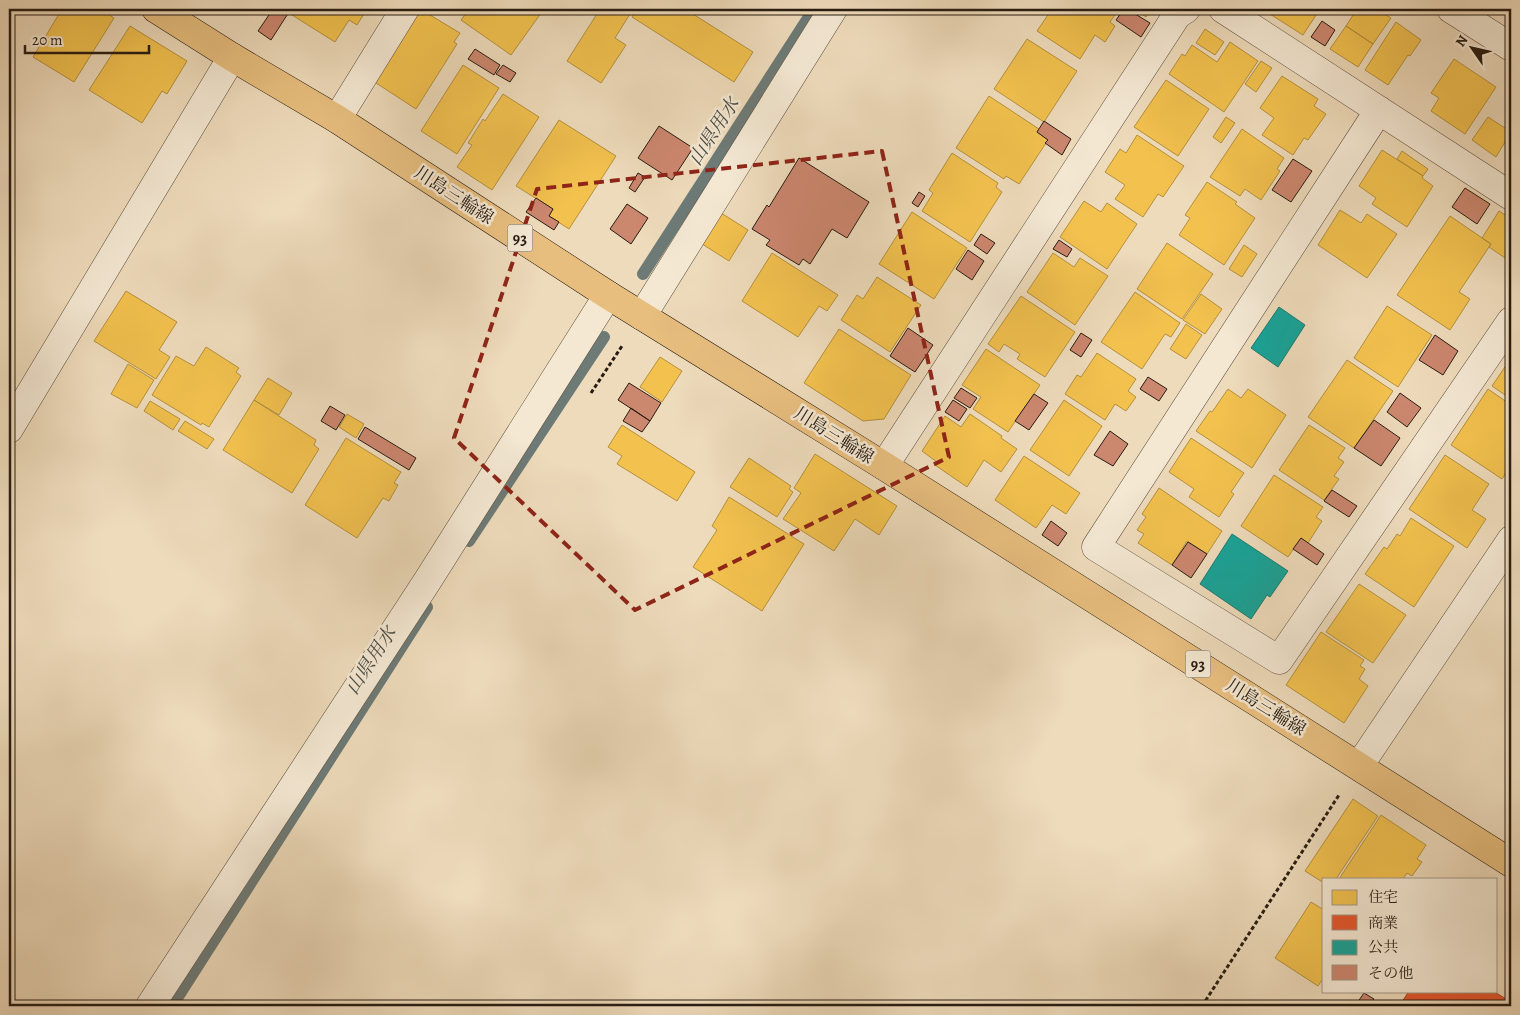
<svg xmlns="http://www.w3.org/2000/svg" width="1520" height="1015" viewBox="0 0 1520 1015" font-family="Alegreya,'Noto Serif JP',serif">
<style>
.homes{fill:#f2c14e;stroke:#b5903c}
.shops{fill:#e4572e;stroke:#ac4526}
.public{fill:#17a398;stroke:#1c7a70}
.lines{fill:none;stroke-linecap:round;stroke-linejoin:round}
.stream{stroke:#6d7a76;stroke-width:12}
.building{fill:#cc876f;stroke:#281c12}
.minor-casing{stroke:#5a4c3c;stroke-width:29}
.major-casing{stroke:#281c12;stroke-width:29}
.path{stroke:#281c12;stroke-width:3;stroke-dasharray:4 2.5;stroke-linecap:butt}
.minor{stroke:#f4e8d3;stroke-width:28}
.major{stroke:#e7be7e;stroke-width:28}
.marked{fill:none;stroke:#8f2418;stroke-width:4;stroke-dasharray:10 6;stroke-linejoin:round}
.labels{text-anchor:middle;stroke-width:5;stroke-linejoin:round;paint-order:stroke}
.shield{fill:#f4e8d3;stroke:#65594c;stroke-width:1}
.shield-label{font-size:16px;font-weight:bold;fill:#281c12}
.street-label{font-size:18px;fill:#281c12;stroke:#f4e8d3}
.water-label{font-size:19px;font-style:italic;fill:#4a4b44;stroke:#f4e8d3}
</style>
<rect width="100%" height="100%" fill="#eedbbb"/>
<filter id="stains"><feTurbulence type="fractalNoise" baseFrequency=".004" numOctaves="4"/><feColorMatrix values="0 0 0 0 .2 0 0 0 0 .09 0 0 0 0 .02 0 0 0 .5 -.17"/></filter>
<radialGradient id="worn" r=".72"><stop offset=".6" stop-color="#630" stop-opacity="0"/><stop offset="1" stop-color="#630" stop-opacity=".3"/></radialGradient>
<path class="homes" d="M62,9H100L114,18L74,82L33,57Z
M296,9H367L357,25L349,20L335,42L292,15Z
M420,9L460,33L454,42L457,44L416,109L373,81Z
M469,9H544L511,55L461,20Z
M600,9H633L615,38L626,45L601,83L567,61Z
M637,9H685L753,52L734,82L632,17Z
M1052,9H1119L1110,22L1115,26L1105,42L1095,35L1080,59L1037,31Z
M1134,9H1152L1146,17Z
M1262,9H1320L1303,35Z
M1357,9H1376L1391,18L1373,44L1346,26Z
M1396,22L1421,40L1410,56L1408,55L1388,85L1365,70Z
M130,26L187,61L167,94L162,91L142,123L89,90Z
M1346,26L1373,44L1358,67L1330,49Z
M1205,29L1224,42L1215,55L1196,43Z
M1027,39L1077,71L1044,122L994,89Z
M1230,42L1258,61L1224,112L1169,74L1182,54L1185,56L1192,45L1217,62Z
M1454,59L1496,87L1465,134L1431,111L1439,98L1431,93Z
M1261,61L1272,68L1256,92L1245,84Z
M463,65L499,88L457,154L421,131Z
M1282,76L1318,99L1314,106L1326,114L1308,140L1304,138L1293,155L1262,135L1274,118L1260,108Z
M1166,80L1209,109L1178,156L1134,127Z
M503,94L539,117L492,190L457,167L472,145L468,143L483,119L485,121Z
M989,96L1039,129L1037,132L1048,140L1019,184L1006,176L1004,179L956,148Z
M1226,117L1235,123L1221,143L1213,137Z
M1488,117L1511,132L1496,157L1472,140Z
M559,120L616,156L569,229L549,216L553,209L516,186Z
M1242,129L1284,158L1277,169L1280,171L1261,200L1245,189L1240,196L1210,177Z
M1137,135L1184,166L1163,197L1158,194L1143,217L1115,199L1125,185L1105,172L1120,149L1126,153Z
M1382,150L1423,176L1422,178L1433,186L1407,227L1372,204L1376,198L1359,186Z
M1402,151L1428,169L1423,176L1397,159Z
M952,153L998,183L996,187L1002,192L970,242L922,211L933,193L929,190Z
M1207,182L1237,202L1235,204L1255,218L1224,265L1179,235L1190,218L1185,215Z
M1084,201L1101,212L1107,203L1137,224L1107,269L1060,237Z
M1340,210L1361,223L1367,214L1397,234L1367,278L1318,245Z
M718,211L748,230L729,261L699,242Z
M1499,211L1511,219V262L1489,247L1491,244L1482,238Z
M912,212L967,248L934,299L879,264Z
M1450,216L1491,244L1459,292L1470,299L1450,330L1397,295Z
M1167,243L1213,274L1182,319L1137,289Z
M1244,245L1257,254L1242,277L1229,269Z
M772,253L838,295L827,311L819,306L798,337L742,301Z
M1053,253L1074,267L1080,258L1108,276L1075,325L1027,292Z
M877,277L921,305L890,352L841,320L857,295L863,299Z
M126,291L177,322L159,350L170,357L156,379L94,341Z
M1135,292L1180,323L1171,337L1165,334L1142,369L1101,342Z
M1201,294L1222,309L1205,334L1183,320Z
M1021,296L1075,332L1045,377L1017,359L1020,354L1004,344L999,352L988,344Z
M1387,306L1432,335L1398,387L1354,358Z
M1186,324L1202,335L1186,359L1170,349Z
M839,329L911,375L884,419L863,421L804,383Z
M206,347L239,368L236,372L241,376L209,427L202,423L201,425L152,395L176,356L194,366Z
M986,349L1040,385L1008,432L973,409L981,397L962,385Z
M1097,353L1136,379L1128,391L1136,397L1126,411L1115,404L1105,420L1065,394L1077,375L1081,377Z
M660,357L682,371L662,402L640,387Z
M1511,358V399L1492,386Z
M1347,360L1393,391L1354,448L1308,417Z
M128,364L154,380L137,408L111,394Z
M268,378L292,393L279,415L254,400Z
M1228,389L1241,398L1248,389L1286,415L1252,468L1196,431L1210,411L1212,412Z
M1488,389L1511,405V465L1502,479L1451,445Z
M254,400L316,440L314,445L319,449L292,493L223,450Z
M1064,400L1102,426L1069,476L1030,450Z
M150,401L180,419L173,430L144,411Z
M347,414L364,424L356,438L339,427Z
M970,414L1002,436L1001,438L1017,449L1001,472L984,460L967,487L935,465L937,462L922,451L945,416L961,427Z
M185,421L214,439L207,449L178,431Z
M622,425L695,472L677,501L617,464L622,456L608,447Z
M1309,425L1345,448L1338,458L1344,462L1334,476L1339,479L1324,500L1279,470Z
M346,438L401,472L394,483L398,485L389,501L383,498L357,538L305,505Z
M1191,438L1244,473L1231,492L1234,494L1219,517L1189,497L1194,489L1169,472Z
M815,454L897,506L879,535L855,519L834,551L783,519L801,493L794,488Z
M1445,455L1489,484L1472,510L1486,519L1467,548L1409,509Z
M1024,456L1080,493L1066,514L1052,505L1036,528L995,500Z
M749,458L791,486L789,489L793,492L777,517L730,487Z
M1274,475L1323,507L1316,517L1322,521L1308,543L1301,538L1288,557L1241,526Z
M1159,488L1222,531L1207,554L1187,541L1172,565L1138,543L1144,534L1137,530L1146,517L1142,514Z
M729,497L804,544L762,611L693,567L717,530L712,526Z
M1411,518L1454,546L1414,607L1365,574L1384,547L1387,549L1397,534L1400,536Z
M1359,584L1406,615L1373,663L1326,632Z
M1321,632L1364,660L1360,666L1365,669L1359,679L1368,686L1344,723L1286,685Z
M1353,799L1378,816L1336,879H1324V883L1305,871Z
M1381,815L1426,845L1417,859L1422,862L1412,876L1407,873L1403,879H1339Z
M1311,902L1324,910V977L1318,986L1275,958Z"/>
<path class="shops" d="M1409,991H1493L1511,1002V1006H1391L1394,1001L1400,1005Z"/>
<path class="public" d="M1279,307L1305,325L1278,367L1251,348Z
M1232,534L1288,571L1270,597L1267,595L1251,619L1200,584Z"/>
<g class="lines">
<path class="stream" d="M643,274L814,9
M469,541L604,337
M172,1006L427,607"/>
</g>
<path class="building" d="M273,9H284L289,12L271,40L258,31Z
M1124,9H1127L1150,23L1141,37L1116,20Z
M1322,21L1335,30L1325,46L1311,37Z
M475,49L500,65L494,75L468,59Z
M503,65L516,73L510,82L496,74Z
M1044,121L1071,139L1062,155L1045,143L1048,140L1037,132Z
M659,126L693,148L672,180L638,158Z
M799,158L869,202L847,238L832,229L810,264L803,259L799,265L766,245L770,240L752,229L767,205L769,207Z
M1293,159L1312,171L1291,202L1272,190Z
M638,173L645,177L635,192L629,188Z
M1465,188L1490,204L1477,224L1452,207Z
M919,192L925,196L918,207L912,203Z
M536,198L553,209L549,216L559,222L554,230L526,212Z
M627,204L648,218L631,244L610,229Z
M981,234L995,243L987,254L974,245Z
M1059,240L1072,249L1067,257L1053,249Z
M968,250L984,261L972,280L956,269Z
M908,328L933,345L915,372L890,356Z
M1081,333L1092,340L1081,357L1070,350Z
M1435,335L1458,351L1443,375L1419,360Z
M1148,377L1167,389L1159,401L1140,389Z
M629,383L661,403L650,421L618,400Z
M961,388L977,398L970,408L954,398Z
M1400,393L1421,408L1407,427L1387,412Z
M1034,394L1048,403L1029,430L1015,421Z
M953,400L967,409L959,421L945,412Z
M330,406L345,415L336,430L321,421Z
M631,408L650,421L642,432L623,421Z
M1374,420L1400,438L1381,466L1354,448Z
M365,427L416,458L409,470L358,439Z
M1110,431L1128,444L1113,466L1094,455Z
M1332,490L1357,506L1349,517L1324,501Z
M1051,521L1067,533L1058,546L1042,535Z
M1301,538L1324,554L1317,565L1293,549Z
M1188,542L1207,554L1191,578L1172,565Z
M1364,993L1374,999L1369,1006H1355Z"/>
<g class="lines">
<defs>
<path id="minor" d="M1223,9L1511,196
M1451,9L1511,47
M1379,110L1096,547L1279,660L1511,321
M337,119L405,9
M642,316L833,9
M9,429L232,57
M884,466L1177,15L1186,9
M1359,766L1511,540
M150,1006L428,580L608,295"/>
<path id="major" d="M156,9L232,57L337,119L608,295L884,466L1511,863"/>
</defs>
<use href="#minor" class="minor-casing"/>
<use href="#major" class="major-casing"/>
<path class="path" d="M591,393L622,346
M1202,1006L1339,795"/>
<use href="#minor" class="minor"/>
<use href="#major" class="major"/>
</g>
<path class="marked" d="M882,151L949,457L635,610L454,438L537,189Z"/>
<g class="labels">
<g class="shield">
<rect x="507.5" y="224.5" width="25" height="27" rx="4"/>
<rect x="1185.5" y="650.5" width="25" height="27" rx="4"/>
</g>
<g class="shield-label">
<text x="520" y="244">93</text>
<text x="1198" y="670">93</text>
</g>
<g class="street-label">
<text transform="translate(454 195) rotate(33)" y="6">川島三輪線</text>
<text transform="translate(834 435) rotate(32)" y="6">川島三輪線</text>
<text transform="translate(1266 707) rotate(32)" y="6">川島三輪線</text>
</g>
<g class="water-label">
<text transform="translate(713 131) rotate(-57)" y="7">山県用水</text>
<text transform="translate(370 660) rotate(-57)" y="7">山県用水</text>
</g>
</g>
<rect width="1520" height="1015" fill="none" stroke="#eedbbb" stroke-width="30"/>
<rect x="10" y="10" width="1500" height="995" fill="none" stroke="#281c12" stroke-width="2.5"/>
<rect x="15" y="15" width="1490" height="985" fill="none" stroke="#281c12"/>
<rect x="1322" y="878" width="175" height="115" fill="#f4e8d3" stroke="#a29686"/>
<rect x="1332" y="890" width="25" height="15" fill="#f2c14e" stroke="#a29686"/>
<text x="1368" y="902" font-size="15" fill="#281c12">住宅</text>
<rect x="1332" y="915" width="25" height="15" fill="#e4572e" stroke="#a29686"/>
<text x="1368" y="928" font-size="15" fill="#281c12">商業</text>
<rect x="1332" y="940" width="25" height="15" fill="#17a398" stroke="#a29686"/>
<text x="1368" y="952" font-size="15" fill="#281c12">公共</text>
<rect x="1332" y="965" width="25" height="15" fill="#cc876f" stroke="#a29686"/>
<text x="1368" y="978" font-size="15" fill="#281c12">その他</text>
<g transform="translate(1472 48) rotate(304)" stroke="#f4e8d3" stroke-width="4" paint-order="stroke">
<path d="M0-4L9 19L0 12L-9 19Z" fill="#281c12"/>
<text y="-8" font-size="14" font-weight="bold" text-anchor="middle" fill="#281c12">N</text>
</g>
<path d="M25 45v8h124v-8" fill="none" stroke="#281c12" stroke-width="2.5"/>
<text x="32" y="45" font-size="15" fill="#281c12" stroke="#f4e8d3" stroke-width="4" paint-order="stroke">20 m</text>
<rect width="100%" height="100%" filter="url(#stains)"/>
<rect width="100%" height="100%" fill="url(#worn)"/>
</svg>
